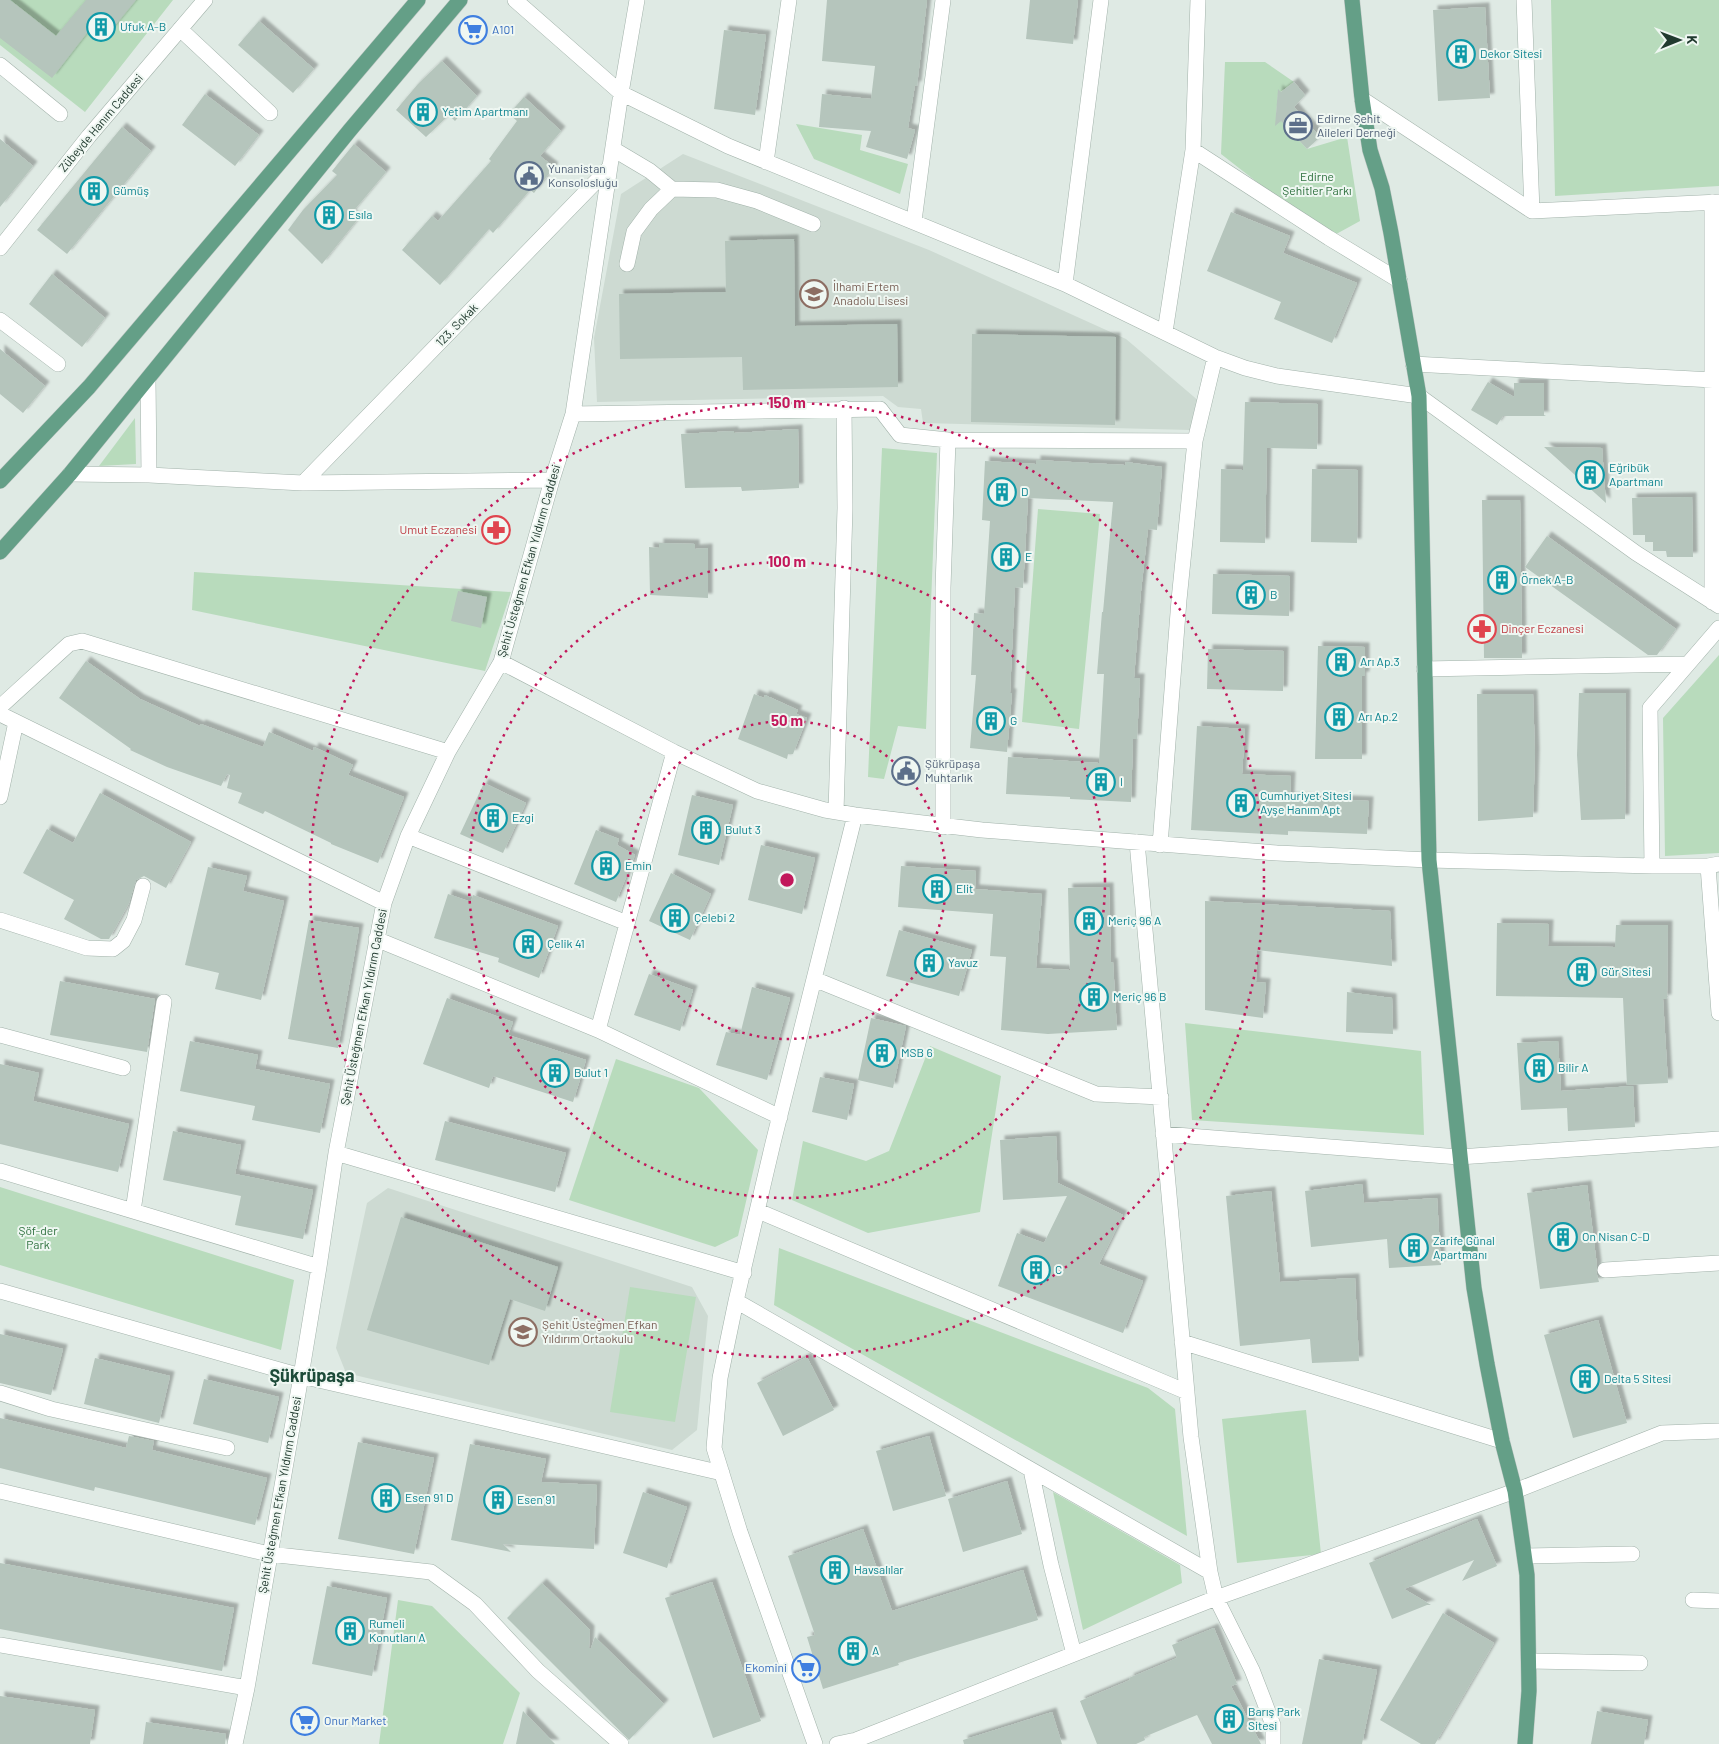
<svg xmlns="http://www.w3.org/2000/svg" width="1719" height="1744" viewBox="0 0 1719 1744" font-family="Barlow,sans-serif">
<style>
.built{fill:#cddad2}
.green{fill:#b8dbbc}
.building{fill:#b5c5bc;filter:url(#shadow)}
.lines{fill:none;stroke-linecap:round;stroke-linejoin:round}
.minor-casing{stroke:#a2b2aa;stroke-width:16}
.major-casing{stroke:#bcc4c1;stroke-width:16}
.minor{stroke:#fff;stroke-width:15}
.major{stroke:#649f87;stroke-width:15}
.ring{fill:none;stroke:#c2185b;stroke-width:2.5;stroke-dasharray:2.5 5}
.labels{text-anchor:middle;stroke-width:4;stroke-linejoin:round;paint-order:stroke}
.culture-label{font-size:12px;fill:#0d838f;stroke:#eff7f2;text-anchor:start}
.shop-label{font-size:12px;fill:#366cbe;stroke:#eff7f2;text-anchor:start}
.service-label{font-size:12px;fill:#4e5e75;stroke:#eff7f2;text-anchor:start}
.street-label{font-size:12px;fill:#213a2f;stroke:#eff7f2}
.park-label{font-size:12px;fill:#2c6f3c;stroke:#eff7f2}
.education-label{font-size:12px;fill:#785e54;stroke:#eff7f2;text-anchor:start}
.health-label{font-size:12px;fill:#be3a42;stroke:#eff7f2;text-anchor:end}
.district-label{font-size:18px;font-weight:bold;fill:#1d4b39;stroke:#eff7f2}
.centre{fill:#c2185b;stroke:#eff7f2;stroke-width:2.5}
.ring-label{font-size:15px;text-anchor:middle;font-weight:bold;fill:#c2185b;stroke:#eff7f2;stroke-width:4;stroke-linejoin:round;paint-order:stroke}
</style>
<defs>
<filter id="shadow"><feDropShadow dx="4.5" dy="-4.5" stdDeviation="1" flood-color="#0004"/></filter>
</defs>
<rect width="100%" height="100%" fill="#dfeae4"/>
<path class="built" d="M683,154L929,250L1126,339L1200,402L1190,430L923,423L921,409L898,407L883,396L597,402L594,338L621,194Z
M388,1188L692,1287L708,1316L697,1430L672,1450L346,1373L336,1348L367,1203Z"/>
<path class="green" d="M0,0H173L85,112L0,45Z
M1551,0H1719V186L1555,196Z
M1225,62H1265L1294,82L1278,94L1276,115L1307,149L1347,137L1360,221L1329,238L1221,154Z
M796,124L862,135L860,150L908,164L900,194L814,159Z
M135,418L136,464L99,466Z
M882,448L937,453L926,729L898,726L884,779L868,777Z
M1038,509L1100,514L1079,729L1022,722Z
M194,572L511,592L485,671L192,610Z
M1719,655V853L1665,856L1663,718Z
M1185,1023L1421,1051L1424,1135L1192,1120Z
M930,1046L1001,1076L980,1212L868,1233L792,1200L803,1141L866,1161L889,1151Z
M616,1059L699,1088L758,1150L738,1236L715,1247L569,1200Z
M0,1187L294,1280L281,1350L0,1265Z
M779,1248L1148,1388L1175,1409L1187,1536L774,1305Z
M630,1287L696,1297L675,1422L610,1412Z
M1306,1410L1321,1554L1237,1563L1222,1419Z
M1053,1492L1180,1565L1182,1583L1083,1630Z
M398,1600L432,1606L520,1693L503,1744H379Z"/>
<path class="building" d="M0,0H10L56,36L86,0H136L103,40L90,29L52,78L0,38Z
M827,0H927L917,86L915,85L908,128L915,130L907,159L866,147L871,131L819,127L822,94L871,99L875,66L822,61Z
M1030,0H1078L1073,44L1026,39Z
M1485,7L1490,98L1438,101L1433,10Z
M259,21L314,69L293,93L238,45Z
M724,30L766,35L755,115L714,109Z
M442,61L477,96L455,121L449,115L426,137L396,110L418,84Z
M1294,82L1305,95L1294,107L1320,137L1307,149L1281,121L1275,126L1278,89L1281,92Z
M205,94L259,135L235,166L182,125Z
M524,97L561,131L540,156L554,167L534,193L530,190L493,233L489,229L440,285L402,250L432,216L438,221L491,161L489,159L517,121L509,114Z
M122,127L151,151L67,254L37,230Z
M0,139L33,166L0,207Z
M354,144L386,172L351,214L358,219L322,264L288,230L303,210L337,175L332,171Z
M1231,212L1290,236L1283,253L1357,283L1332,343L1274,319L1281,302L1207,271Z
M794,239L795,326L897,324L898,387L743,390L742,357L620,359L619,294L726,292L725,241Z
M52,274L105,318L82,347L29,304Z
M972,334L1116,337L1115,425L971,422Z
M0,349L45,386L23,413L0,394Z
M1488,382L1514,397V383H1544V415L1546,416H1503L1497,425L1471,410Z
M1245,402L1318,404L1317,449L1267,448L1265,543L1220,542L1221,469L1243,470Z
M798,429L799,488L742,491L741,487L685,488L681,434L734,431V433Z
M1544,447L1602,448L1606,503Z
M1036,460L1125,465L1126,462L1162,467L1157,530L1148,529L1141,591L1134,678H1140L1137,739H1133L1131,802L1070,799V797L1006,794L1008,757L1099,763L1104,674H1097L1102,612H1103L1113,502L1028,498L1023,588L1015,587L1010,693H1012L1007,752L970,748L976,675H971L974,613L984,614L990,521L982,520L985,461L1036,464Z
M1312,469L1358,470L1357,543L1311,542Z
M1692,497L1693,557H1667L1666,551H1653V542H1645V535H1633L1632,498Z
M1482,500H1520L1522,658H1484Z
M1547,536L1676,629L1657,655H1648L1525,567Z
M659,543L695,544V549L708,548V598L650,595L649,547L659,548Z
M1213,574L1290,576L1289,616L1212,614Z
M458,591L487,597L481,628L451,621Z
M1318,646L1365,647V676H1362V759H1315Z
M1208,649L1284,651L1283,691L1207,689Z
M86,661L140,699L200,726L201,724L263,747L269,732L313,751L314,747L353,765L348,775L404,797L378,863L331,844V843L265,811L263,814L238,803L242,793L227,788L230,775L227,774L221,786L167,767L130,750L131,749L59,698Z
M1579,693H1626L1625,819L1581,820L1577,755Z
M754,694L764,698L765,695L798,710L796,714L807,718L793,754H788L787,759L738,739Z
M1477,694H1533L1535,753L1533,817L1478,821Z
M1197,726L1245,729L1242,774L1291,776L1290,797L1369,801L1367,834L1288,831V835L1191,830Z
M484,783L526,803L503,853L460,834Z
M100,793L191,842L166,888L144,876L136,880L129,903L109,939H101L64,919L74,900L23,873L47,829L73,843Z
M692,795L733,805L719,865L678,855Z
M596,830L619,839L617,845L635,855L616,902L574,884Z
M761,845L815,858L802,914L748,900Z
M901,866L976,871L975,889L1042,894L1036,968L1070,970L1068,888L1109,887L1111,963L1113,962L1117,1030L1048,1034L1001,1030L1006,957L990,956L993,914L898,907Z
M208,867L247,876L243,891L284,901L261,1000L215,989L219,973L185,965Z
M671,873L711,894L690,940L649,921Z
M448,894L471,902L473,895L558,926L539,978L498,962L499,958L434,938Z
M1205,901L1390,911L1392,966L1257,950L1256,982L1266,983L1263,1018L1205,1010Z
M309,920L359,928L338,1048L288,1039Z
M1497,923L1549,924L1548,946L1615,947L1616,925H1668L1667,999H1663L1668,1083L1627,1085L1623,998L1496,996Z
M899,930L972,950L959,996L886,976Z
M649,974L693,990L680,1031L634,1015Z
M60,981L155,999L147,1052L50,1035Z
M752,987L790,998L767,1080L716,1065L726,1032L740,1035Z
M1347,992L1392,998L1393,1034L1346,1032Z
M447,998L513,1022L508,1035L586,1060L573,1102L493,1076L489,1088L423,1064Z
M871,1018L906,1026L893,1088L858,1080Z
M190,1041L258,1055L255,1069L330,1084L320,1133L252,1120L255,1106L180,1091Z
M1558,1041L1561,1091L1633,1086L1635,1127L1568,1131L1567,1108L1521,1110L1517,1043Z
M0,1064L39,1073L33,1101L129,1124L118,1172L0,1144Z
M820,1077L854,1084L847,1120L812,1112Z
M445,1121L566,1153L555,1192L435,1160Z
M173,1131L241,1145L235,1174L313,1190L303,1239L235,1225L241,1196L163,1180Z
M1056,1136L1058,1183L1123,1215L1099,1264L1143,1281L1123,1333L998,1286L1017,1233L1044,1243L1067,1196L1003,1200L1000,1140Z
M1362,1184L1364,1203L1437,1198L1441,1265L1389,1268L1387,1239L1311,1247L1305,1191Z
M1587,1185L1597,1266L1596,1271L1599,1282L1540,1289L1527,1193Z
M1271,1191L1280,1282L1355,1278L1359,1361L1312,1363L1310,1339L1240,1346L1226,1196Z
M401,1217L558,1267L545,1311L510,1299L489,1365L367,1330Z
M1598,1320L1627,1423L1573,1438L1544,1335Z
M0,1334L63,1349L51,1395L0,1383Z
M807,1357L834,1410L783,1436L757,1383Z
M95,1358L170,1376L159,1423L84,1404Z
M204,1379L279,1397L268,1443L193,1424Z
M0,1418L126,1448L129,1436L154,1441L152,1450L267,1478L255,1525L95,1487L94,1491L0,1468Z
M929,1436L946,1496L893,1511L876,1451Z
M358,1442L434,1458L414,1554L338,1539Z
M470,1444L546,1459L541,1482L597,1485L594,1549L503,1544L511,1552L451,1540Z
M1007,1481L1022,1534L963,1552L948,1499Z
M643,1492L687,1507L667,1568L623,1553Z
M1477,1519L1497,1566L1462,1581L1474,1560L1404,1589L1431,1605H1427L1392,1619L1369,1563Z
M863,1529L892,1611L1023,1570L1038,1620L898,1663L899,1665L823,1689L807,1637L815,1635L788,1556Z
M0,1563L234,1608L222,1671L0,1629Z
M712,1582L761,1721L713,1738L665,1598Z
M542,1583L590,1630L589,1648H591L595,1637L664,1704L629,1740L507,1618Z
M327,1586L387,1598L372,1676L312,1664Z
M1443,1613L1494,1643L1435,1744H1421L1380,1720Z
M1214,1628L1237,1684L1231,1686L1261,1744H1212L1197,1715L1144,1737L1145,1740L1136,1744H1097L1080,1701L1130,1680L1129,1678L1177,1658L1172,1645Z
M1319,1659L1377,1670L1362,1744H1302Z
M0,1696L95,1710L90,1744H0Z
M523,1711L555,1744H516Z
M1597,1711L1648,1720L1644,1744H1591Z
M1052,1712L1062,1744H964L963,1740Z
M146,1722L226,1734L225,1744H143Z"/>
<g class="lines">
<defs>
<path id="minor" d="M515,0L621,93L728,146L1065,284L1215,357L1245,368L1277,376L1419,396L1636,553L1719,606
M1524,0L1532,211
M180,29L270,113
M0,65L60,114
M1362,99L1532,211L1719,202
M613,149L650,171L672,189L717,190L757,201L813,224
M1193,150L1329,238L1400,281
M766,162L789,0
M914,221L943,0
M0,248L89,136L205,0
M627,264L634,232L651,209L672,189
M1065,284L1101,0
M0,320L58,364
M1165,332L1193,150L1198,0
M1413,364L1713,380
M148,379L149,475
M573,414L880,409L900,435L948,440L1195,441
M70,474L149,475L303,483L552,480
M303,483L610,167
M1712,602V202
M501,662L674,752L757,791L825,810L855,815L982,830L1277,853L1429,860L1652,866H1708L1719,864
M1424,669L1688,664
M0,707L69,644L82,641L448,752
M0,714L384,903
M0,797L16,722
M836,812L845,508L844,408
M943,827V588L948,440
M408,836L627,923
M1137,842L1191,1437L1210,1572L1216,1598L1252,1670L1264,1701L1273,1725V1744
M1160,845L1179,600L1195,441L1215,357
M1652,866L1650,708L1719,628
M1708,866L1719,1013
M0,920L87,948L113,949L123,941L134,920L143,886
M376,939L598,1030L780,1117
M814,979L1096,1094L1161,1097
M598,1030L674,752
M0,1035L123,1068
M1163,1134L1459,1157L1719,1139
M336,1153L744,1273
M0,1171L319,1267
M133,1211L164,1002
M758,1211L1187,1392
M1605,1270L1719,1263
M0,1291L301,1376L722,1473
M736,1301L1210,1572
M1182,1342L1502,1441
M0,1393L51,1409L227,1448
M1031,1470L1051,1565L1074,1654
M0,1491L269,1554L431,1572L475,1604L538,1671L621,1744
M1525,1556L1632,1554
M1693,1600L1719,1601
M0,1645L247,1688
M1529,1661L1640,1663
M235,1744L247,1688L301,1376L319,1267L336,1153L384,903L408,836L448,752L501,662L552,480L573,414L621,93L637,0
M815,1744L740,1532L714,1448L720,1378L736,1301L773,1143L855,815
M837,1744L856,1740L1216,1598L1515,1491L1662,1433L1719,1431"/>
<path id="major" d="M1352,0L1362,99L1370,150L1382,188L1391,233L1419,396L1429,860L1474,1288L1487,1364L1502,1441L1515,1491L1527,1575L1529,1691L1525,1744
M0,481L89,387L418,0
M0,552L70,474L350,130L460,0"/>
</defs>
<use href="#minor" class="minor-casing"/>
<use href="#major" class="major-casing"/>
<use href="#minor" class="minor"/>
<use href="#major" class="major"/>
</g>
<g class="ring">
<circle cx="787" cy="880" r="159"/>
<circle cx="787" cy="880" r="318"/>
<circle cx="787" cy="880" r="477"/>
</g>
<defs>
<symbol id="building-ring" viewBox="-11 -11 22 22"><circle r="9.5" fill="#eff7f2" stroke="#0f9aa8" stroke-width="1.5"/><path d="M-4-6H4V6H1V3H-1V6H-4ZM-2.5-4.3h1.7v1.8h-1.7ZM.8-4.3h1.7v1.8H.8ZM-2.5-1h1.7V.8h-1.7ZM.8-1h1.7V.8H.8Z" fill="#0f9aa8"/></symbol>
<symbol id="supermarket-ring" viewBox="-11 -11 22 22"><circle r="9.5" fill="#eff7f2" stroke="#3f7fe0" stroke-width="1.5"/><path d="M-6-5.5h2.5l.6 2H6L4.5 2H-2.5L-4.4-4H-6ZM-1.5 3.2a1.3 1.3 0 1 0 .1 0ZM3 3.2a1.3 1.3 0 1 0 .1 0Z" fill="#3f7fe0"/></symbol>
<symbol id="office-ring" viewBox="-11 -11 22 22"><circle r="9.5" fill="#eff7f2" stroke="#5c6f8a" stroke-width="1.5"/><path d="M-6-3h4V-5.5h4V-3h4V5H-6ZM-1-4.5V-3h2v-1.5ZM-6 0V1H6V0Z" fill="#5c6f8a"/></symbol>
<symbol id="civic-ring" viewBox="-11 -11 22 22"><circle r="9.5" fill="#eff7f2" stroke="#5c6f8a" stroke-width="1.5"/><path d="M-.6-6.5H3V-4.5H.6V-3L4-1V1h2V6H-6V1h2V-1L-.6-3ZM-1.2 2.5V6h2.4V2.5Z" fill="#5c6f8a"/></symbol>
<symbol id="school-ring" viewBox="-11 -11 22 22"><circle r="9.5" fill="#eff7f2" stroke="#8d6e63" stroke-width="1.5"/><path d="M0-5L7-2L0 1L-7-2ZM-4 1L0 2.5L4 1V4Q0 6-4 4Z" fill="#8d6e63"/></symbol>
<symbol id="pharmacy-ring" viewBox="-11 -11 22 22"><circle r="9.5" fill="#eff7f2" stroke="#e0444e" stroke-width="1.5"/><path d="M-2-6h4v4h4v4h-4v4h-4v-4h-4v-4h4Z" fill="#e0444e"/></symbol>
</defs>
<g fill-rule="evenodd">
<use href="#building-ring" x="85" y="11" width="32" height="32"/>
<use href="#supermarket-ring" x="457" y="14" width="32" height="32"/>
<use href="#building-ring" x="1445" y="38" width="32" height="32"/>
<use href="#building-ring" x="407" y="96" width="32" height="32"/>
<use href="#office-ring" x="1282" y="110" width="32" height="32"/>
<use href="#civic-ring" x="513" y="160" width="32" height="32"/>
<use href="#building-ring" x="78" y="175" width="32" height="32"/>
<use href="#building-ring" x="313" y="199" width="32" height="32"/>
<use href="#school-ring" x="798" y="278" width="32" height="32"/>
<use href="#building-ring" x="1574" y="459" width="32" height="32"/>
<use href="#building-ring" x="986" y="476" width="32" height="32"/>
<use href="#pharmacy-ring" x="480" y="514" width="32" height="32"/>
<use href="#building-ring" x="990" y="541" width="32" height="32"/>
<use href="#building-ring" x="1486" y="564" width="32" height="32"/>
<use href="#building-ring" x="1235" y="579" width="32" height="32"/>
<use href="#pharmacy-ring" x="1466" y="613" width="32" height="32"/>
<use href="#building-ring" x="1325" y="646" width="32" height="32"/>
<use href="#building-ring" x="1323" y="701" width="32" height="32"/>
<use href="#building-ring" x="975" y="705" width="32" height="32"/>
<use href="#civic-ring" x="890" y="755" width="32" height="32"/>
<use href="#building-ring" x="1085" y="766" width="32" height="32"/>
<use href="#building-ring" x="1225" y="787" width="32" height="32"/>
<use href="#building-ring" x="477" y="802" width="32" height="32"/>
<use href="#building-ring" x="690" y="814" width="32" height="32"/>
<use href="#building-ring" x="590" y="850" width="32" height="32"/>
<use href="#building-ring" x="921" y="873" width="32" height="32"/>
<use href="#building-ring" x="659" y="902" width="32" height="32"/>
<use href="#building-ring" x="1073" y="905" width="32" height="32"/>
<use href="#building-ring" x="512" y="928" width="32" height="32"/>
<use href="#building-ring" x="913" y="947" width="32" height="32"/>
<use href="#building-ring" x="1566" y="956" width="32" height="32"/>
<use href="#building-ring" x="1078" y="981" width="32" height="32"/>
<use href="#building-ring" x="866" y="1037" width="32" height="32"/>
<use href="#building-ring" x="1523" y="1052" width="32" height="32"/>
<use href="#building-ring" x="539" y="1057" width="32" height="32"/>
<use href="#building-ring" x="1547" y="1221" width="32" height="32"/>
<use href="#building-ring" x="1398" y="1232" width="32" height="32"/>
<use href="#building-ring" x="1020" y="1254" width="32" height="32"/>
<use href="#school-ring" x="507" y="1316" width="32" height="32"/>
<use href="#building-ring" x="1569" y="1363" width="32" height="32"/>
<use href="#building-ring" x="370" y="1482" width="32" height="32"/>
<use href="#building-ring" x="482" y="1484" width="32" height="32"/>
<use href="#building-ring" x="819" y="1554" width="32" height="32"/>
<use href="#building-ring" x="334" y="1615" width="32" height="32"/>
<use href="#building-ring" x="837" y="1635" width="32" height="32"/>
<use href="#supermarket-ring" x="790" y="1652" width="32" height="32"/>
<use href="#building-ring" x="1213" y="1703" width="32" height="32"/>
<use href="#supermarket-ring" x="289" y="1705" width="32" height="32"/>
</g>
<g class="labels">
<g class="culture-label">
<text x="120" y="31">Ufuk A-B</text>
<text x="1480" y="58">Dekor Sitesi</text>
<text x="442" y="116">Yetim Apartmanı</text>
<text x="113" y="195">Gümüş</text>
<text x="348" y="219">Esıla</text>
<text x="1609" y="472">Eğribük<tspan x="1609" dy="14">Apartmanı</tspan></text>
<text x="1021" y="496">D</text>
<text x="1025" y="561">E</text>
<text x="1521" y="584">Örnek A-B</text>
<text x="1270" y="599">B</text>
<text x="1360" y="666">Arı Ap.3</text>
<text x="1358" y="721">Arı Ap.2</text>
<text x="1010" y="725">G</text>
<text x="1120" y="786">I</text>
<text x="1260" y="800">Cumhuriyet Sitesi<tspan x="1260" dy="14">Ayşe Hanım Apt</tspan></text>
<text x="512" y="822">Ezgi</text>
<text x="725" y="834">Bulut 3</text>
<text x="625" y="870">Emin</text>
<text x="956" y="893">Elit</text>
<text x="694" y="922">Çelebi 2</text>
<text x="1108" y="925">Meriç 96 A</text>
<text x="547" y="948">Çelik 41</text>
<text x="948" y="967">Yavuz</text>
<text x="1601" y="976">Gür Sitesi</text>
<text x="1113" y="1001">Meriç 96 B</text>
<text x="901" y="1057">MSB 6</text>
<text x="1558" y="1072">Bilir A</text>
<text x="574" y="1077">Bulut 1</text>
<text x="1582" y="1241">On Nisan C-D</text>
<text x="1433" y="1245">Zarife Günal<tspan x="1433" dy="14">Apartmanı</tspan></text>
<text x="1055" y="1274">C</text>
<text x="1604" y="1383">Delta 5 Sitesi</text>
<text x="405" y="1502">Esen 91 D</text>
<text x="517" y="1504">Esen 91</text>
<text x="854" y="1574">Havsalılar</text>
<text x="369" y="1628">Rumeli<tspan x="369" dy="14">Konutları A</tspan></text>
<text x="872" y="1655">A</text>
<text x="1248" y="1716">Barış Park<tspan x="1248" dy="14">Sitesi</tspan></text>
</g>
<g class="shop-label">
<text x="492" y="34">A101</text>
<text x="787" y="1672" text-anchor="end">Ekomini</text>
<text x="324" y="1725">Onur Market</text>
</g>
<g class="service-label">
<text x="1317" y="123">Edirne Şehit<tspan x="1317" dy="14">Aileleri Derneği</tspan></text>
<text x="548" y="173">Yunanistan<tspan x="548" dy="14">Konsolosluğu</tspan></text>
<text x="925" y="768">Şükrüpaşa<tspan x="925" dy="14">Muhtarlık</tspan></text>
</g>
<g class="street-label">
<text transform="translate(101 123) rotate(-50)" y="4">Zübeyde Hanım Caddesi</text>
<text transform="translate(457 325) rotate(-46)" y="4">123. Sokak</text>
<text transform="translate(529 561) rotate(-74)" y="4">Şehit Üsteğmen Efkan Yıldırım Caddesi</text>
<text transform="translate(364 1007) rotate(-79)" y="4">Şehit Üsteğmen Efkan Yıldırım Caddesi</text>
<text transform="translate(280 1495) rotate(-80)" y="4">Şehit Üsteğmen Efkan Yıldırım Caddesi</text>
</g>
<g class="park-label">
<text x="1317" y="181">Edirne<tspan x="1317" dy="14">Şehitler Parkı</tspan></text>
<text x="38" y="1235">Şöf-der<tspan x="38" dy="14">Park</tspan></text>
</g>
<g class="education-label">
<text x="833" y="291">İlhami Ertem<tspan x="833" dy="14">Anadolu Lisesi</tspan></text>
<text x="542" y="1329">Şehit Üsteğmen Efkan<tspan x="542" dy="14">Yıldırım Ortaokulu</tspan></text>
</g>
<g class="health-label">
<text x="477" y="534">Umut Eczanesi</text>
<text x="1501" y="633" text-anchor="start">Dinçer Eczanesi</text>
</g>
<g class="district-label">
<text x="312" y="1382">Şükrüpaşa</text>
</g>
</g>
<circle cx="787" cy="880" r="8" class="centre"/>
<g class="ring-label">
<text x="787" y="408">150 m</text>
<text x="787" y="567">100 m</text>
<text x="787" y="726">50 m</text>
</g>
<g transform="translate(1679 40) rotate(89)" stroke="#eff7f2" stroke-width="4" paint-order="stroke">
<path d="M0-4L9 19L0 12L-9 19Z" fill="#213a2f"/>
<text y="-8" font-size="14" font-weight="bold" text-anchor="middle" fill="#213a2f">K</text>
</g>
</svg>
